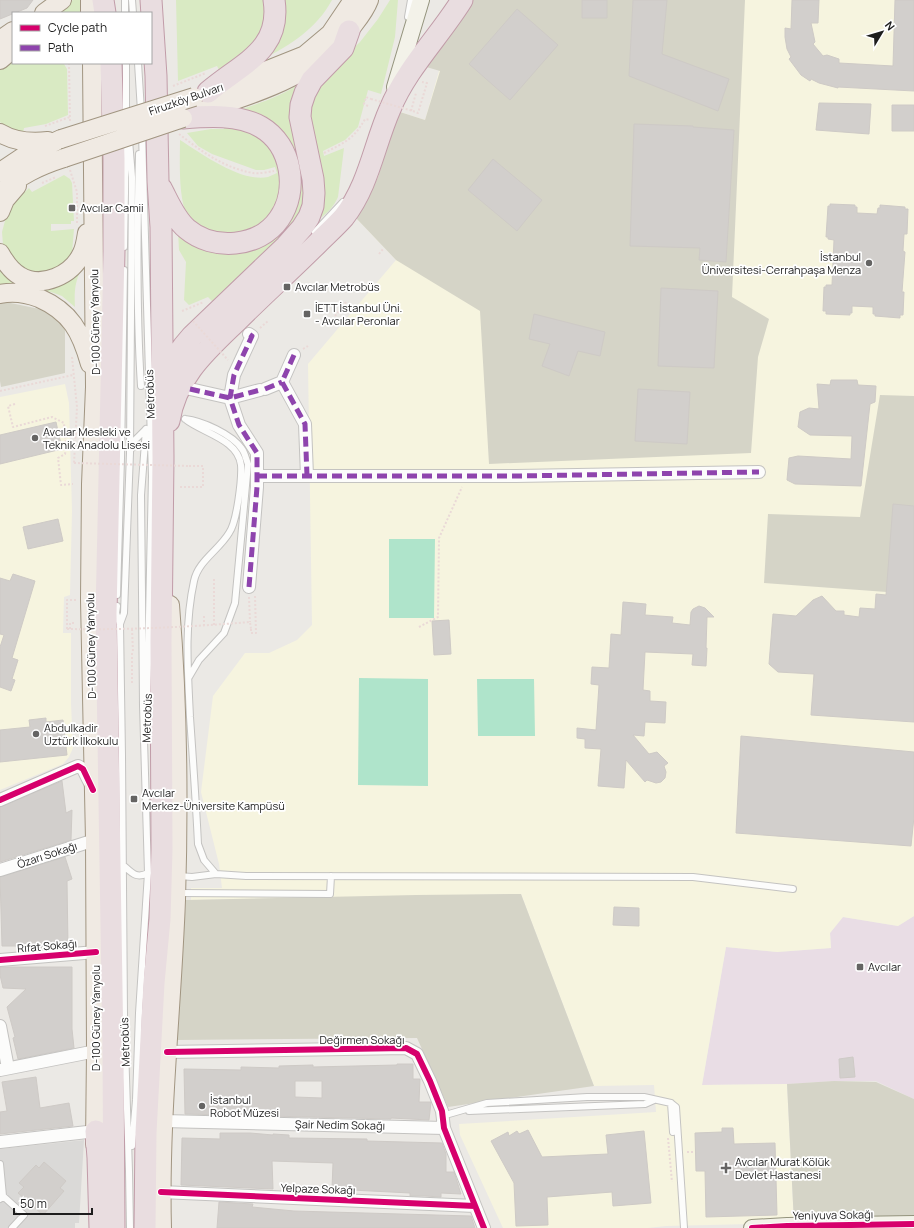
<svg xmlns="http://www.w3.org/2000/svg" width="914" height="1228" viewBox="0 0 914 1228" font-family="Manrope,sans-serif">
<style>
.residential{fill:#dad9d7}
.industrial{fill:#e9dde5}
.education{fill:#f6f4df}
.construction{fill:#d5d4c7}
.grass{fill:#d9eac3}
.pitch{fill:#afe4cb}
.building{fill:#d2cfcc;stroke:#cecac6;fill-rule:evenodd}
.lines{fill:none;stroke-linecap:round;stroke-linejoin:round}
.lane-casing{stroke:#c4c3c1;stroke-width:8}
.street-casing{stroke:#c4c3c1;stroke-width:14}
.secondary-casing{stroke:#94947d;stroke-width:18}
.primary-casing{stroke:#a19581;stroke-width:20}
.highway-casing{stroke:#c19ca8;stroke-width:23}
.path{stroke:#ead9d7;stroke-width:2;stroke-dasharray:2 2;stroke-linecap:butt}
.lane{stroke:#fcfcfb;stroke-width:6}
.street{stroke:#fcfcfb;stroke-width:12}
.secondary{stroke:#f3f2e9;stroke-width:16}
.primary{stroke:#f0eae3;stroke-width:18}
.highway{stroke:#e9dde0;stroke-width:21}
.primary-bridge-casing{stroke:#a19581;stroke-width:20;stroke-linecap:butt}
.path-bridge{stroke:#ead9d7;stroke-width:2;stroke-dasharray:2 2;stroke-linecap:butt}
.primary-bridge{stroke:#f0eae3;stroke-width:18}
.quiet{stroke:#8e44ad;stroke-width:5;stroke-dasharray:10 5;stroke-linecap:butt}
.cycleway-casing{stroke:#fff;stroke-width:8}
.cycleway{stroke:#d6006c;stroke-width:6}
.poi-dot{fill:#656463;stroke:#fff;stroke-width:1.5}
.labels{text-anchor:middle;stroke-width:3.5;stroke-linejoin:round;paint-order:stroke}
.street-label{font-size:11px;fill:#1d1d1d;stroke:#fff}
.poi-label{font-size:11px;fill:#1d1d1d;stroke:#fff;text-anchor:start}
</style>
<rect width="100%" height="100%" fill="#ebe9e5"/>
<path class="residential" d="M84,1140L79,1223H75V1228H0V1149Z"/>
<path class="industrial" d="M914,916V1099L876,1081H835L787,1084L702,1085L726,947L777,952L831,948L830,933L843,917L898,926Z"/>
<path class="education" d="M472,0H914V916L898,926L843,917L830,933L831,948L777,952L726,947L702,1085L787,1084L794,1223L666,1226L648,1228H503L460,1135L459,1124L656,1112L654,1085L594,1086L521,894L191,900V888H222L219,864L201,792L213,696L245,653H269L297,640L312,625L308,364L396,260L356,218L370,194L378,177L395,122L400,112L425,120L439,71Z
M65,384L69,403L72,511L70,595L64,597L63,633H71V704L73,748L69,757L63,764L0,790V397Z"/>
<path class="construction" d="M472,0H745L732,297L769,319L758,357L751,453L489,464L480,311L396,260L356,218L370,194L378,177L395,122L400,112L425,120L440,71L423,66Z
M1,301L54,312L65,325V373L1,387L0,381V302Z
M880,395L914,396V594L764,583L768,514L860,517Z
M521,894L594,1086L448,1107L417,1038L176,1040L186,900L416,895Z
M834,1081L876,1082L914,1099V1216L794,1223L787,1084Z"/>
<path class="grass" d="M73,0H80V13H57Z
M176,0H269L271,11L253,46L231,64L219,70L217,66L178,81Z
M283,0H332C317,28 291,45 263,59Z
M390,0H398L395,37L381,94L368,90L358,127L345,140L323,151L324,156L344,148L338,197C334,206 328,213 319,219L308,136V97L340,61L360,42L378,19Z
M13,57V63L64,64L67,69L68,115L46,124L24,128L23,133C14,132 6,128 0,122V69Z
M303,81L308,187L301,217L215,304L208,297L189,305L184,300L186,262L179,250L178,231C188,237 204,251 216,253C228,255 244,248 256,244L296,172L236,111C259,103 284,96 303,81Z
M225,124L256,134L278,157L282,191L271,217L248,234L201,231C197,226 190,221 187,215C178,197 180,160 180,140C202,154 242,183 268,177C271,176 274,174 277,173L275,167L264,170H256L212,154L198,146L187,133L211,129H224Z
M64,175L70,179L72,183L74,221H71V224H51V231L74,229L72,253L64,266L35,275L19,268L3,245L2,232L6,217L11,205L29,188L32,192Z
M0,266L14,280L83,267C75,279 74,292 75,307L62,296L51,292L0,285Z"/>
<path class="pitch" d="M389,539H435L434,618H389Z
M359,678L428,679V786L358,785Z
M477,679H534L535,736H478Z"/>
<path class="building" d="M0,0H33L27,8L0,19Z
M582,0H607V18H582Z
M633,0H667L662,54L729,79L718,111L629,76Z
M792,0H819L818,23H811L815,42L813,44L823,56L827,55L839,59V63L893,66L895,0H914V91L838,87V88L819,83L811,79L810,81L801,75L789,59L791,57L787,49L785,37V28L791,29Z
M517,9L558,45L510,100L469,64Z
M819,103L871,104L869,134L816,130Z
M892,105H914V131H892Z
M634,124L693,126V127L734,130L726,262L699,260L700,248L630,246Z
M493,159L542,200L517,231L468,190Z
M830,204L855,205V207H857V213L877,214L878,208H880V205L905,207V209H908L907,234H904L903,251L905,252L902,292H904L903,315H900V318L875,316V314H873V307L852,306V313H850V315L826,314V311H823L824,287H826V285H832L834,240L828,239V237H826L828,206H830Z
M661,288L718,291L714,368L658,366Z
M534,314L605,332L600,356L578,351L569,376L542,366L550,344L529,339Z
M831,380H857L858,385L876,386L875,402L870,404L861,486L795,484L787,480L789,458L798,456L851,459L852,436L810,435L798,427L800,412L809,408L819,409L817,384L830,385Z
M638,389L690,392L687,444L635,441Z
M56,422L62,449L0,464V435Z
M893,504L914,506V722L811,715L814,674L778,672L769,664L773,614L796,616L813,600L822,596L836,611H844V615L859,617L860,608L875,609L876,594L886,595Z
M58,519L63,541L28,549L23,527Z
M13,574L35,581L12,658L18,660L12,679L15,680L11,691L0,687V647L4,635L0,634V578L10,581Z
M623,602L646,604L645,615L673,617L672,623L690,625L691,612L693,609L699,606L705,608L714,617H707L706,648H707L706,666L692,665L693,654L645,652L643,690L650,691V701L666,702L665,723L645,722L644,736L633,735L649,754L657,752L668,763L664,766L666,772L665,778L661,782L656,783L647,780L645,782L626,760L624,788L598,786L601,749L585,748V739L577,738V728L596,730L599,685L591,684L592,667L609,668L611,634L621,635Z
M449,620L451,654L434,655L432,621Z
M46,718V722L63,720L67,755L0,762V730L30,727L29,720Z
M741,736L914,752V817L911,846L736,833Z
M62,781L66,813L72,810L71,840L0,862V807Z
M65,857L72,879L67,881L68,947L41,949V946H2L0,877Z
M614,907L639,908V926L613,925Z
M0,967H72V1029L74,1048L18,1059L13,1038L15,1037L7,1007L26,989L3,988L0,975Z
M853,1057L855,1077L840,1078L839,1059Z
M397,1064H413V1079H420L419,1102H431L429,1120L391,1118V1119L185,1114L184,1069L241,1070V1067L279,1068V1066L313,1065V1067L397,1065ZM295,1081H322V1098L295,1097Z
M36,1077L40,1108L69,1103L73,1126L0,1134V1112L7,1111L2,1082Z
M722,1128H733L734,1144L775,1143L777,1215L706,1217L705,1171H696L695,1133L722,1132Z
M528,1130L542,1157L608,1154L606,1135L644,1131L651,1203L613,1206L612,1192L547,1197L548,1225L516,1226L514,1183L491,1141L508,1132L509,1136L517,1131L519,1134Z
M220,1133H250L273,1135V1134L289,1135V1138L367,1139V1141L442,1143L446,1154V1172H454L461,1194L441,1193V1197L425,1196H410V1193L332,1189L333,1163L272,1161L273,1189L181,1185L182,1138L220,1139Z
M44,1162L66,1181L60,1188L64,1191L43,1215L18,1193L24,1187L19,1183L36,1165L39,1168Z
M219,1202L253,1204L252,1207L294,1211L471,1216L475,1228H217Z"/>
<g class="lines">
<defs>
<path id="lane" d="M125,0V13
M132,0L133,13
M408,17L411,0
M126,63V117
M138,63L141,111
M142,134L152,476L147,711
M139,154C137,231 136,309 141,386
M315,232L343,202
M124,247L126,138
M185,419C202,433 238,439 241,465C242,479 237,522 229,533C219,550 198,561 194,581C184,626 188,673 190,717C193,760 196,802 198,844L204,860L216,874
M185,419C202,421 232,434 242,449C245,453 246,459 248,464L235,603L224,633L199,660L189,677
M132,448L134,441L146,429
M117,595L121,458L124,270
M117,606L116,613L120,624L122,756L124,1015L129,1171L130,1228
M120,624L124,613L130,453L132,177L129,140
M123,865C132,873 136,879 148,873
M179,876L192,877L216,874L246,876L693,877L793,889
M179,893L330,894L331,876
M671,1103L673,1132
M469,1111L645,1104L654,1100
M442,1116L487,1103L587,1097H644L671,1103L676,1107L684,1228
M132,1146L136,1100L139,1013L148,873L143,706L142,593L141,495L146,429
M0,1164L3,1196
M0,1199L3,1196L24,1215L12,1228"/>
<path id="street" d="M294,355L282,382L305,424L307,476
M190,389L230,398L260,390
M265,389L282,382
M257,476H516L759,472
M249,587L257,487V453L239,425L230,398L234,375L252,336L249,334
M0,800L78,766L83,769L92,787
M0,870L95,840
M0,960L96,952
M0,1026L8,1068
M167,1052L406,1048L417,1054L430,1081L442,1111L444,1128L484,1228
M0,1070L96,1051
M163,1121L444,1128
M0,1142L96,1131
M161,1192L475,1206"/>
<path id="secondary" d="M395,87L421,0
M752,1228L787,1226L914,1224"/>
<path id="primary" d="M90,0V13
M44,13L62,0
M0,40L13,31
M0,60L13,49
M92,63L95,387L91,484L90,600L95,840L96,1051L95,1144
M218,88L265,71L305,55L330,34L353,0
M193,114C251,94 312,80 351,28C358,19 365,11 369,0
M0,133C15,142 31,143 48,141
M0,172L24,156L61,139
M0,193C20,175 39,166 64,158
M0,212L5,200L17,186
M0,253C5,262 11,271 20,276C42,289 72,275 82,253C85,247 86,239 87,233
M0,294C14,291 26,293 39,298C71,312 81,332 90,364
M162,1228C159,1118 172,1009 176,900C179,801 178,703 170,605"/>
<path id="highway" d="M103,0L105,13
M111,63L114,159V251L106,614L113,1051L114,1228
M208,92C240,64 282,51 274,0
M161,188C168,201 175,219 187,229C213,251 259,248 279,219C299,191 292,145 261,127C238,114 209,116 183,118
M164,381C171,364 179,350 192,336L286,246L302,228L309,217L313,206L314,193L313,179L300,117L301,105L305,93L312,80L343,48L349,31
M169,421C176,376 207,350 238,320C264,294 292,269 318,243C327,234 336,226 344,217C369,185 374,145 390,109C407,68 439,37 462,0
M96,1131L98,1158L100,1228
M145,1228L146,1133L154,983L160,919L162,849L161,641L163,458L161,227L158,181L156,76L151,0"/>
</defs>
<use href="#lane" class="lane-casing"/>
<use href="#street" class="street-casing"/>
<use href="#secondary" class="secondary-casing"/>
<use href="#primary" class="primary-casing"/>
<use href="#highway" class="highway-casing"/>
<path class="path" d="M69,63L70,122
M173,86L206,73
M368,106L364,104L366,97L371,99
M411,111L416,93
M413,111L418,113L427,83L422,82
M45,126L70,117
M179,134C201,151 224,168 253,173C259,174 268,172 274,171
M324,153C344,143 354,139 365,119L370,120
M70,170L77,192V225
M42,183L56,177
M379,254L383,249
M182,311L204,302
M335,316L346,302
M260,328L268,321
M303,349L308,346
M72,357L77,407L74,463
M0,391L73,375
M15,404L8,406L13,427L52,417L64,423L66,449L65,454L58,458L61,485L73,484
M180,487H203V466H189
M249,597L250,622
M204,616V625
M214,625V577
M419,627L438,617L439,538L462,487
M67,629V600H77
M70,629V623H75
M132,629L133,652
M251,629V633H256L255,596
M132,683V652
M668,1138L672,1182
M687,1152H695"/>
<use href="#lane" class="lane"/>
<use href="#street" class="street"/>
<use href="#secondary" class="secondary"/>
<use href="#primary" class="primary"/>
<use href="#highway" class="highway"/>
<defs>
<path id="primary-bridge" d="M61,139L194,97
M64,158L183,118"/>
</defs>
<use href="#primary-bridge" class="primary-bridge-casing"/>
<path class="path-bridge" d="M371,99L413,111
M193,321L228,360
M74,463L189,466
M67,629C128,630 189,627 250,622L251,629"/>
<use href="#primary-bridge" class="primary-bridge"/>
<path class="quiet" d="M294,355L282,382L305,424L307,476
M190,389L230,398L260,390
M265,389L282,382
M257,476H516L759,472
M249,587L257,487V453L239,425L230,398L234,375L252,336L249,334"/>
<defs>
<path id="cycleway" d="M0,800L78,766L83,769L93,790
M0,960L96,952
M167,1052L406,1048L417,1054L430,1081L442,1111L444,1128L484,1228
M161,1192L475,1206
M752,1228L787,1226L914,1224"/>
</defs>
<use href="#cycleway" class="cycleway-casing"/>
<use href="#cycleway" class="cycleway"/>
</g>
<g class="poi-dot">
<rect x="68" y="204" width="8" height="8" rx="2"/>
<circle cx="869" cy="263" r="4"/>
<rect x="283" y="283" width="8" height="8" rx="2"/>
<rect x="303" y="310" width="8" height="8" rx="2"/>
<circle cx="35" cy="438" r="4"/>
<circle cx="36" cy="734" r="4"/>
<rect x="130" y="795" width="8" height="8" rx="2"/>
<rect x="856" y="963" width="8" height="8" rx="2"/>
<circle cx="202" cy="1106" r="4"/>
<path d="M724 1162h4v4h4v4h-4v4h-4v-4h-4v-4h4z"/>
</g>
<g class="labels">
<g class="street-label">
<text transform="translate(186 99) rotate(-19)" y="4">Firuzköy Bulvarı</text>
<text transform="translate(95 322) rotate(-91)" y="4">D-100 Güney Yanyolu</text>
<text transform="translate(150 394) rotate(-92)" y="4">Metrobüs</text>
<text transform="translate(91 646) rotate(-91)" y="4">D-100 Güney Yanyolu</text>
<text transform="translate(147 718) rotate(-88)" y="4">Metrobüs</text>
<text transform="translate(47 855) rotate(-18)" y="4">Özarı Sokağı</text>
<text transform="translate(47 946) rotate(-5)" y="4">Rıfat Sokağı</text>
<text transform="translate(96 1018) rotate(-90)" y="4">D-100 Güney Yanyolu</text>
<text x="362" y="1044">Değirmen Sokağı</text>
<text transform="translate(125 1042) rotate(-92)" y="4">Metrobüs</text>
<text transform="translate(340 1125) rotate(1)" y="4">Şair Nedim Sokağı</text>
<text transform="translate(318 1189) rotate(2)" y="4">Yelpaze Sokağı</text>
<text transform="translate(833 1215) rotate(-1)" y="4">Yeniyuva Sokağı</text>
</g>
<g class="poi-label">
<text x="80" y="212">Avcılar Camii</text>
<text x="861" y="261" text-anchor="end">İstanbul<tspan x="861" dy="13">Üniversitesi-Cerrahpaşa Menza</tspan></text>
<text x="295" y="291">Avcılar Metrobüs</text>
<text x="315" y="312">İETT İstanbul Üni.<tspan x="315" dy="13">- Avcılar Peronlar</tspan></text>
<text x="43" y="436">Avcılar Mesleki ve<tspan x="43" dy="13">Teknik Anadolu Lisesi</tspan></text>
<text x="44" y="732">Abdulkadir<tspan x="44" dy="13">Uztürk İlkokulu</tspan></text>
<text x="142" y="797">Avcılar<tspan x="142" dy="13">Merkez-Üniversite Kampüsü</tspan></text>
<text x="868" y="971">Avcılar</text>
<text x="210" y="1104">İstanbul<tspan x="210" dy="13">Robot Müzesi</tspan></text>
<text x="735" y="1166">Avcılar Murat Kölük<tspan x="735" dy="13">Devlet Hastanesi</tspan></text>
</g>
</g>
<rect x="12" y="12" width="140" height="52" fill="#ffffff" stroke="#a5a5a5"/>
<rect x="20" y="25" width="20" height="6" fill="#d6006c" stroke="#a5a5a5"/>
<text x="48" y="32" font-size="12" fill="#1d1d1d">Cycle path</text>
<rect x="20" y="45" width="20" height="6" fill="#8e44ad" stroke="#a5a5a5"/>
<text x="48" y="52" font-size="12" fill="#1d1d1d">Path</text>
<g transform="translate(882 32) rotate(52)" stroke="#ffffff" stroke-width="3" paint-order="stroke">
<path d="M0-3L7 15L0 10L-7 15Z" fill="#1d1d1d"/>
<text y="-6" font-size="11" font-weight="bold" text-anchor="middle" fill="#1d1d1d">N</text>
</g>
<path d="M14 1208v6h78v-6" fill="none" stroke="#1d1d1d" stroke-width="2"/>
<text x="20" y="1208" font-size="12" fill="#1d1d1d" stroke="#ffffff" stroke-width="3" paint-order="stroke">50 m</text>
</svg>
